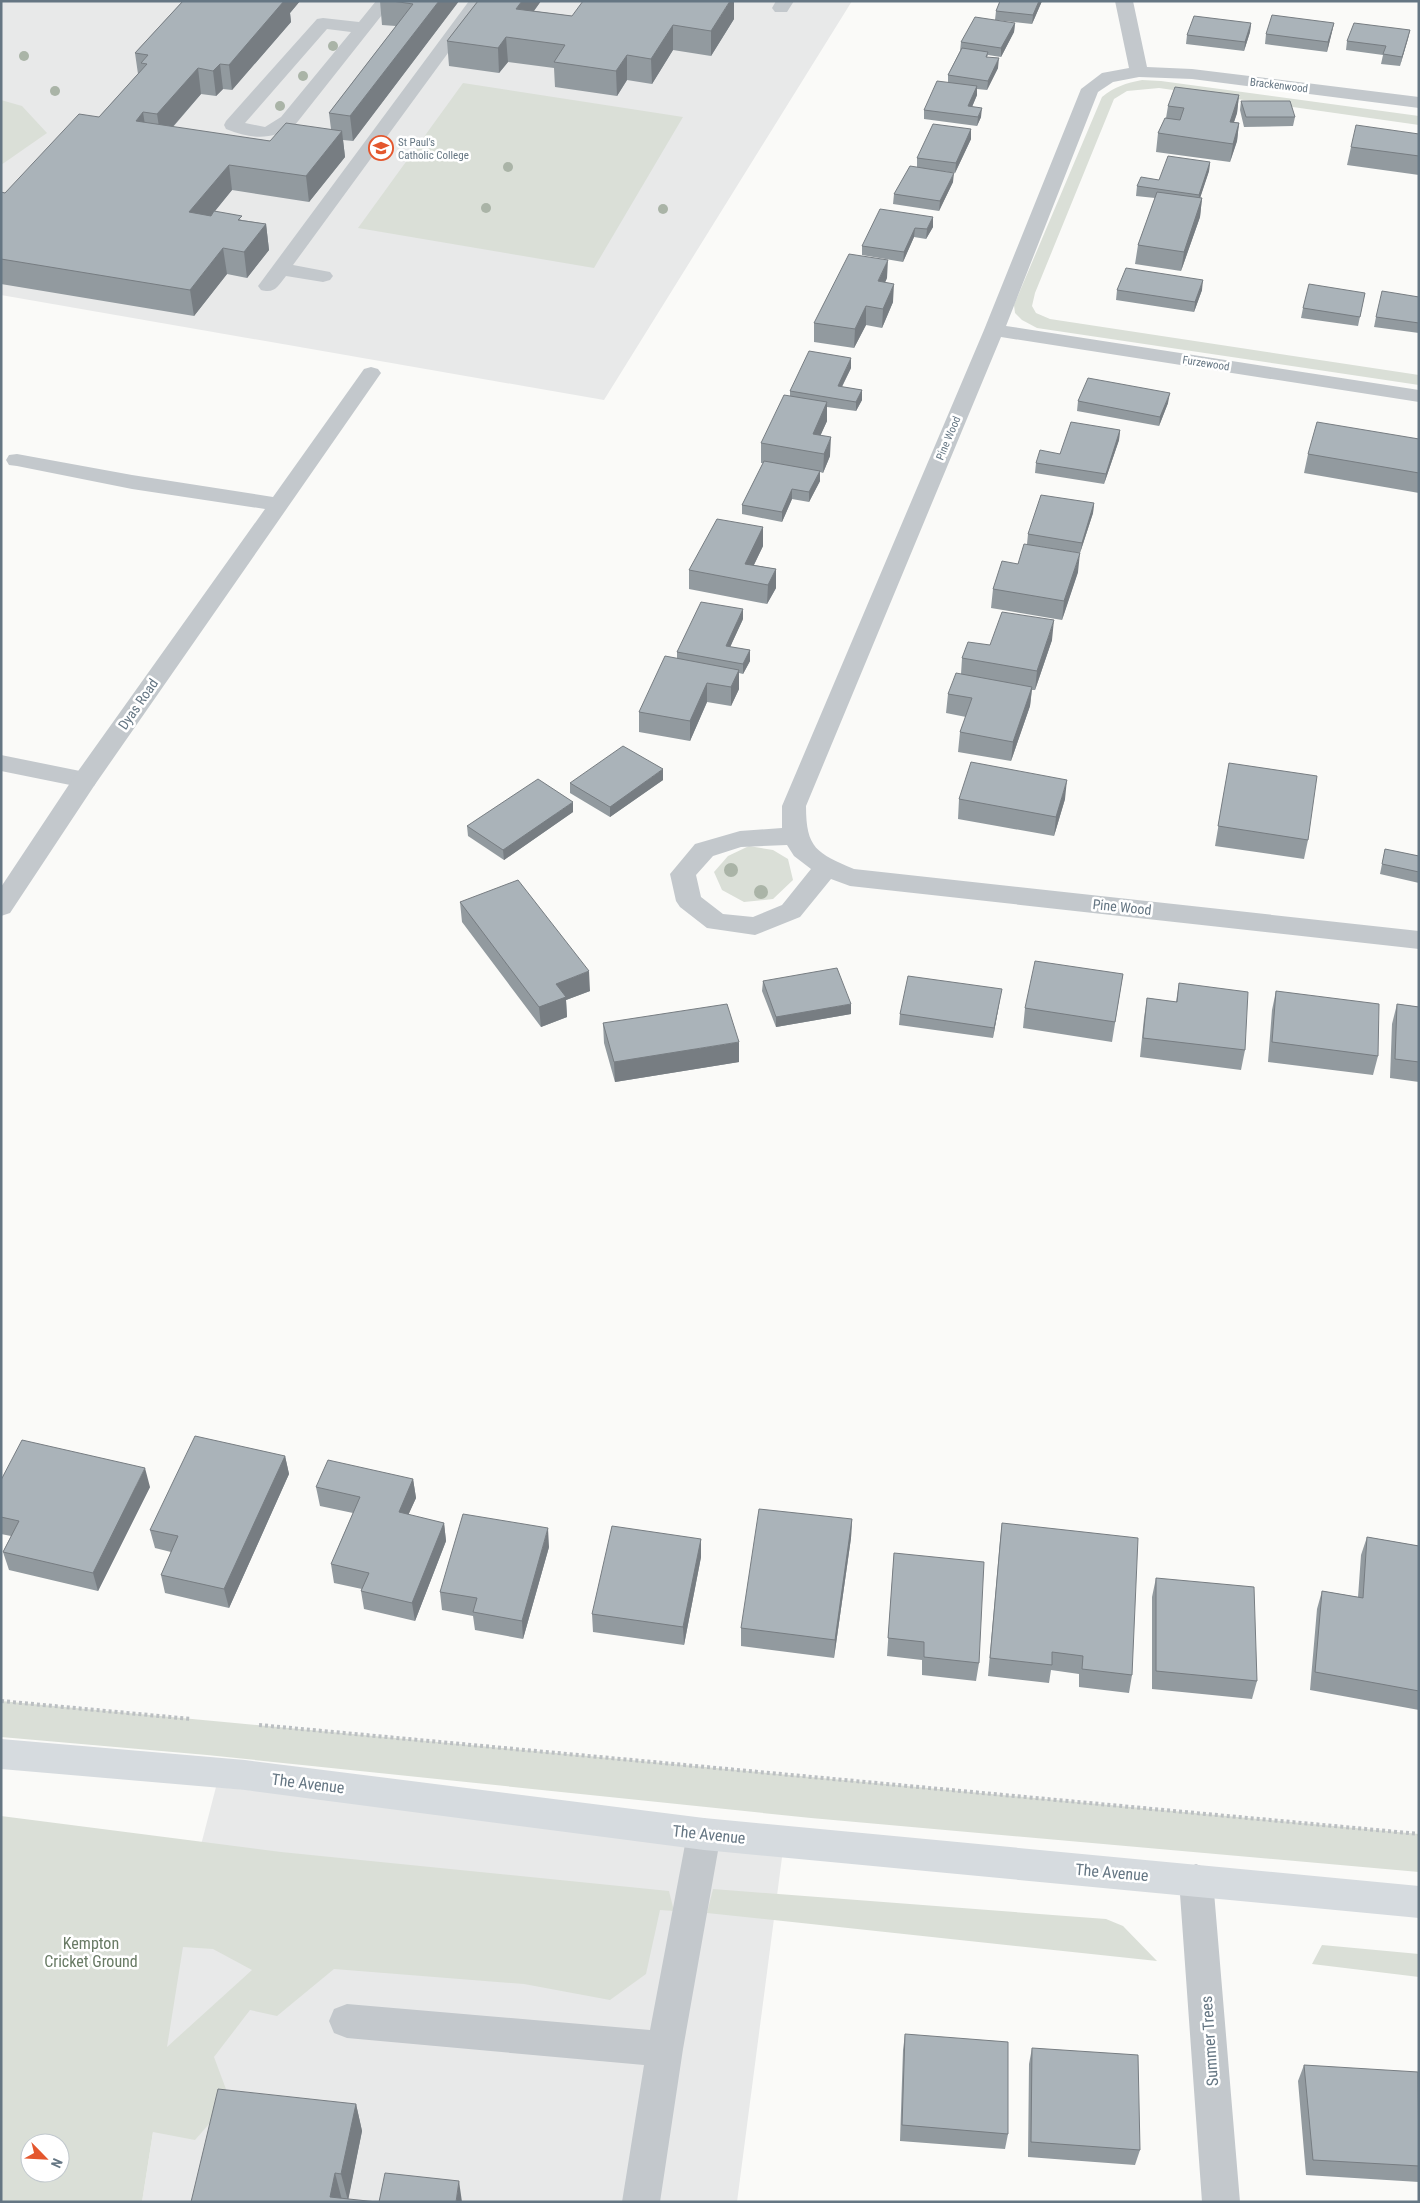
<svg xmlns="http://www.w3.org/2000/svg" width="1420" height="2203" viewBox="0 0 1420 2203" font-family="'Roboto Condensed',sans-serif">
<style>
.built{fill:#e8e9e9}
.green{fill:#dadfd7;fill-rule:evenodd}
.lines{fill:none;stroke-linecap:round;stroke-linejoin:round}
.path{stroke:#bbbfc2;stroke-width:4;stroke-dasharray:3 3;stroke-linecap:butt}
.lane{fill:#c3c8cc;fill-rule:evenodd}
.street{fill:#c3c8cc;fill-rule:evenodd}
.secondary{fill:#d6dbdf;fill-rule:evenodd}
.tree{fill:#aab4a7}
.wall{fill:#929a9f}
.shaded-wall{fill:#777d82}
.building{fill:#aab3b9;stroke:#777d82}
.labels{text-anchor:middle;stroke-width:5;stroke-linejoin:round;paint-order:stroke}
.far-street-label{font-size:11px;fill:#657683;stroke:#fff}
.far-poi-label{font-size:11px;fill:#657683;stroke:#fff;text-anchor:start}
.street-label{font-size:14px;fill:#657683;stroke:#fff}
.near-street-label{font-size:16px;fill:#657683;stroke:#fff}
.near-park-label{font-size:16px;fill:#687a64;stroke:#fff}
</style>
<rect width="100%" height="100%" fill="#fafaf8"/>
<path class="built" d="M1,1H852L604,400L1,295Z
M216,1787L784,1842L737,2202H142L194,1872Z"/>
<path class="green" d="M1142,80L1161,81L1419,116V125L1159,88L1127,91L1114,99L1035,293L1032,306L1036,313L1050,319L1419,375V385L1037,328L1022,320L1015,313L1014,305L1102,97C1114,87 1126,83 1142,80Z
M463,83L683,117L594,268L358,228Z
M1,100L22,106L47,133L1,165Z
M749,846L773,850L788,859L793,880L773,899L744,902L722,890L714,872L728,856Z
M1,1701L1419,1834V1872L811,1818L207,1755L1,1737Z
M1,1816L281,1852L669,1891L674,1911L660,1910L646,1974L610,2000L524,1984L334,1969L277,2016L250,2010L214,2057L230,2100L195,2140L153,2132L142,2202H1ZM183,1947L213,1949L252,1970L167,2047ZM30,2143H60V2173H30Z
M713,1889L1106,1919L1123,1926L1157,1961L707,1913Z
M1322,1945L1419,1954V1977L1312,1964Z"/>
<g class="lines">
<path class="path" d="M1,1701L191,1719
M259,1725L1419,1834"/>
<path class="lane" d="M376,1H393L295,125C271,141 252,139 226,129L224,125L226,121L317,19L323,18L359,22ZM327,29L351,32L281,117L265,127L245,123Z
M469,1H486L293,265L330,272L333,276L330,280L323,282L286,276C278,286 275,294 261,290L258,286L261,282Z
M776,1H794L787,12H775L772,8Z
M1,755L85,772L94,774L97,780L94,786L85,788L1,771Z
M704,1818L716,1823L721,1834L683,2049L660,2202H622L644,2065L347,2038L334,2033L329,2021L334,2009L347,2004L650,2030L687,1834L692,1823Z"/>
<path class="street" d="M1115,1H1133L1147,67L1192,69L1419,97V108L1192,79L1139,77L1113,82L1098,92L1006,326L1419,390V402L1001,337L806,806C806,849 817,853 854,869L1419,931V949L850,886L831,879L800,917L755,935L707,928L680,907L676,901L670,874L695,844L740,831L782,828V806L984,330L1081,89L1102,73L1129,68ZM787,845L794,856L811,869L782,905L753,917L723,914L701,897L696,875L713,856L741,847Z
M371,367L378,369L381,373L94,786L10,913L1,916V887L76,774L265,509L132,489L17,466L9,465L6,460L9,455L17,454L132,475L273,497L364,369Z
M1196,1864L1208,1869L1213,1880L1240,2202H1202L1179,1880L1184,1869Z"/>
<path class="secondary" d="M1,1739L245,1760L704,1818L1419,1886V1918L704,1850L245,1790L1,1769Z"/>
</g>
<g class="tree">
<circle cx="333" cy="46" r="5"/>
<circle cx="24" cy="56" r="5"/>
<circle cx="303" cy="76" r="5"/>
<circle cx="55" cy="91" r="5"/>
<circle cx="280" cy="106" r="5"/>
<circle cx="508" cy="167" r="5"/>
<circle cx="486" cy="208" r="5"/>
<circle cx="663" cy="209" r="5"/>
<circle cx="731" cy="870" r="7"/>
<circle cx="761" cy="892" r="7"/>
</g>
<path class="wall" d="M183,1H300L290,13L291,22L232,90L223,89L216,96L201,94L173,127L270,141L331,129L329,113L396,26L382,25L380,1H459L353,141L343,140L345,157L309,202L232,190L215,211L242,220L266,224L269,250L247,278L227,274L194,316L1,284V192L5,193L99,117L138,74L135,53Z
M478,1H541L534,11L572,16L734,19L711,56L673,50L652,84L627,80L617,96L555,87L554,68L508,62L499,73L449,66L447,41Z
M1042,1L1032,24L995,20L996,11Z
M1015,23L1014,32L1001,57L988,55L987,57L998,68L987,90L977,89V95L972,107L981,117L977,126L924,119V110L948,82V75L960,51L961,42Z
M1251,23L1250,32L1244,51L1186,44L1187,35Z
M1334,23L1327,52L1265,44L1266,34Z
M1410,30L1400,66L1381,64L1383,55L1346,50L1347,41Z
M1239,95L1237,113L1234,122L1239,123L1237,141L1230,162L1156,152L1158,133L1166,118L1168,106Z
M1241,101L1295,117L1293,126L1244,127L1240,110Z
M971,129V139L955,173L942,171L953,182L939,211L893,204L894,194L917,167V158Z
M1419,134V175L1347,165L1351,147Z
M1210,162L1209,171L1200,198H1202L1200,217L1181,271L1135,264L1138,245L1155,198L1136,196L1137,186L1159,180Z
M933,217V227L926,239L914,237L903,262L862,255V246Z
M887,278L885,282L893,302L882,328L866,325L854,348L814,342V323Z
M1117,290H1202L1194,312L1116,300Z
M1365,293L1358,326L1301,318L1303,308Z
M1419,297V333L1374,327L1376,317Z
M851,368L842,387L862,390V400L856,411L827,407V421L820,436L830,456L823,473L820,472V481L809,502L792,499L782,522L742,514V505L763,463H761V443L790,396V391Z
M1078,401L1168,403L1159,426L1077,411Z
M1120,430L1119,440L1104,484L1035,473L1036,463Z
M1419,439V493L1304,473L1308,454Z
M1094,503L1093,513L1080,553L1036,546L1078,572L1062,620L991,608L993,589L1018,564L1027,544L1028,534Z
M763,527V546L754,565L776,569V588L767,604L689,589V570Z
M743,619L730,647L750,650V661L743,674L739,673V689L731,706L707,702L690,741L639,732V712L677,659V652Z
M1052,640L1035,690H1032L1030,706L1011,761L958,752L960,732L966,717L946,713L948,694L961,674L962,658L990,645Z
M1229,763L1308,840L1304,859L1215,846Z
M663,780L610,817L570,793V783Z
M959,799H1065L1054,836L958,819Z
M573,812L504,860L468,836L467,826Z
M1385,849L1418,856L1419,855V883L1380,874Z
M460,902L590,991L566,1000L567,1017L541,1027L462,922Z
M1123,974L1112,1042L1023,1028L1025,1008Z
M763,981L851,1014L776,1027L762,991Z
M1179,983L1245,1050L1241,1070L1140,1057L1144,1018L1147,998L1176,1002Z
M1276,991L1378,1056L1373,1075L1268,1062L1272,1010Z
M1000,999L993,1038L899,1025L900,1014Z
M1397,1004L1419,1007V1082L1390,1078L1392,1024Z
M603,1023L739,1062L615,1082L604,1043Z
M285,1456L289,1474L229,1608L165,1593L161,1575L171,1552L155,1548L150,1530Z
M413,1479L416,1498L408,1515L444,1523L446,1541L415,1621L364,1609L361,1591L362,1589L334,1583L331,1564L353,1513L320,1506L316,1487Z
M1,1480L150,1487L98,1591L9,1570L3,1552L11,1536L1,1534Z
M852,1519L851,1538L834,1658L741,1646V1628Z
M1002,1523L1132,1675L1129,1693L1079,1687V1674L1051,1670L1049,1683L988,1676L1000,1541Z
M1367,1537L1419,1546V1710L1310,1690L1317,1609L1322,1591L1358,1597L1361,1555Z
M701,1539V1557L684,1645L593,1632L592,1614Z
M549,1547L523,1639L475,1630L473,1616L442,1610L440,1592Z
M894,1553L979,1663L976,1681L922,1675V1660L887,1656Z
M1156,1578L1257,1681L1252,1699L1152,1689V1597Z
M905,2034L1008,2134L1005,2149L900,2141L903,2050Z
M1032,2048L1140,2150L1135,2165L1028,2157L1029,2064Z
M1304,2065L1419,2075V2182L1306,2175L1298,2081Z
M356,2104L362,2131L348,2199L191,2202Z"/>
<path class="shaded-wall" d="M281,1H300L290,13L291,22L232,90L229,65Z
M439,1H459L353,141L350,116Z
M522,1H541L517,34L516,9Z
M730,1H734V19L711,56V31Z
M1039,1H1042L1032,24L1033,15Z
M1015,23L1014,32L1001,57V48Z
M1251,23L1250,32L1244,51L1245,42Z
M1334,23L1332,32L1327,52L1328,42Z
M673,25V50L652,84L651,59Z
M1410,30L1408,39L1400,66L1402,57Z
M506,37L508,62L499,73L498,48Z
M627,55V80L617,96L616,71Z
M999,58L998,68L987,90L988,81Z
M220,64L223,89L216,96L213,71Z
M198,68L201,94L161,140L157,114Z
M977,86V95L968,116V106Z
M1239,95L1237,113L1228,140L1230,122Z
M982,108L981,117L977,126L978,117Z
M143,112L147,138L136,121Z
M1239,123L1237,141L1230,162L1233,144Z
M971,129V139L955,173L956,163Z
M342,131L345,157L309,202L306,176Z
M1210,162L1209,171L1198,204L1199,195Z
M229,165L232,190L193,238L189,212Z
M954,173L953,182L939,211L940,201Z
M1202,198L1200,217L1181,271L1184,252Z
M933,217V227L926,239L927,229Z
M266,224L269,250L247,278L244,252Z
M915,228L914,237L903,262L904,252Z
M223,248L227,274L194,316L190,290Z
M888,260L887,278L877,300L878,281Z
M1203,280L1202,290L1194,312L1195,302Z
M894,284L893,302L882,328L883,309Z
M866,306V325L854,348L855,329Z
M851,358V368L837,396L838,386Z
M862,390V400L856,411V402Z
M1170,393L1168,403L1159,426L1160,417Z
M827,402V421L813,452V434Z
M1120,430L1119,440L1104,484L1106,474Z
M831,437L830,456L823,473L824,454Z
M820,471V481L809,502V492Z
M792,489V499L782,522V512Z
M1094,503L1093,513L1080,553L1082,543Z
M763,527V546L746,581L745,564Z
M1080,553L1078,572L1062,620L1064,601Z
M776,569V588L767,604L768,585Z
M743,609V619L726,656V646Z
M1054,620L1052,640L1035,690L1037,671Z
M750,650V661L743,674V664Z
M739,670V689L731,706V687Z
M707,683V702L690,741V721Z
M1032,687L1030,706L1011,761L1013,742Z
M663,769V780L610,817V807Z
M1067,780L1065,799L1054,836L1056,817Z
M573,802V812L504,860L503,850Z
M589,971L590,991L566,1000L567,1017L541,1027L539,1007L556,984Z
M1002,989L1000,999L993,1038L994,1028Z
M851,1004V1014L776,1027V1017Z
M739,1042V1062L615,1082L614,1062Z
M285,1456L289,1474L229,1608L224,1589Z
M145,1468L150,1487L98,1591L93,1573Z
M413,1479L416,1498L401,1531L399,1512Z
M852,1519L851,1538L834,1658L835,1640Z
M444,1523L446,1541L415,1621L412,1603Z
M548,1528L549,1547L523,1639L522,1621Z
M701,1539V1557L684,1645L683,1627Z
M356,2104L362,2131L348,2201L341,2174Z
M335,2173L342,2200L330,2197Z
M459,2181L462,2202H456Z"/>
<path class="building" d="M183,1H284L229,65L220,64L213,71L198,68L157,114L143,112L136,121L270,141L286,123L342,131L306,176L229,165L189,212L211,216L214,211L242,216L238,220L266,224L244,252L223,248L190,290L1,259V192L5,193L79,114L99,117L147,64L141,63L148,55L135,53Z
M392,1H439L350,116L329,113L413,4Z
M478,1H522L516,9L572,16L583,1H730L711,31L673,25L651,59L627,55L616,71L554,62L565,45L506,37L498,48L447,41Z
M1000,1H1039L1033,15L996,11Z
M1272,15L1334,23L1328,42L1266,34Z
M1194,16L1251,23L1245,42L1187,35Z
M975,17L1015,23L1001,48L961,42Z
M1354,23L1410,30L1402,57L1383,54L1386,46L1347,41Z
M962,48L988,52L986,57L999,58L988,81L948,75Z
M937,81L977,86L968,106L982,108L978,117L924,110Z
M1175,87L1239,95L1230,122L1239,123L1233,144L1158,133L1165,118L1180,120L1184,108L1168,106Z
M1241,101H1290L1295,117H1246Z
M933,124L971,129L956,163L917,158Z
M1356,125L1419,134V156L1351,147Z
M1168,156L1210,162L1199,195L1137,186L1141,177L1159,180Z
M910,166L954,173L940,201L894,194Z
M1157,192L1202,198L1184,252L1138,245Z
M880,209L933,217L927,229L915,228L904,252L862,246Z
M849,254L888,260L878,281L894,284L883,309L866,306L855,329L814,323Z
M1126,268L1203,280L1195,302L1117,290Z
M1309,284L1365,293L1360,317L1303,308Z
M1382,291L1419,297V323L1376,317Z
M809,351L851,358L838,386L862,390L856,402L790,391Z
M1088,378L1170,393L1160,417L1078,401Z
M784,395L827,402L813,434L831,437L824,454L761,443Z
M1071,422L1120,430L1106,474L1036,463L1040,450L1060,454Z
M1317,422L1419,439V473L1308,454Z
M764,461L820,471L809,492L792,489L782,512L742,505Z
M1041,495L1094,503L1082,543L1028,534Z
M717,519L763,527L745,564L776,569L768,585L689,570Z
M1024,544L1080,553L1064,601L993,589L1002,561L1018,564Z
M701,602L743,609L726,646L750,650L743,664L677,652Z
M1002,612L1054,620L1037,671L962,658L968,642L990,645Z
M665,656L739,670L731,687L707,683L690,721L639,712Z
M956,673L1032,687L1013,742L960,732L972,698L948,694Z
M623,746L663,769L610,807L570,783Z
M971,762L1067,780L1056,817L959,799Z
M1229,763L1317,776L1308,840L1218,826Z
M538,779L573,802L503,850L467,826Z
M1385,849L1419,856V872L1382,864Z
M518,880L589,971L556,984L566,997L539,1007L460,902Z
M1035,961L1123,974L1115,1022L1025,1008Z
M837,968L851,1004L776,1017L763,981Z
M908,976L1002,989L994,1028L900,1014Z
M1179,983L1248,992L1245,1050L1143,1038L1147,998L1177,1002Z
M1276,991L1379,1004L1378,1056L1272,1042Z
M727,1004L739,1042L614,1062L603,1023Z
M1397,1004L1419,1007V1062L1395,1059Z
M195,1436L285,1456L224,1589L161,1575L178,1536L150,1530Z
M22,1440L145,1468L93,1573L3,1552L19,1521L1,1517V1480Z
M328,1460L413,1479L399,1512L444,1523L412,1603L361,1591L369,1573L331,1564L360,1497L316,1487Z
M759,1509L852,1519L835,1640L741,1628Z
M463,1514L548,1528L522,1621L473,1612L477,1598L440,1592Z
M1002,1523L1138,1538L1132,1675L1082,1669L1083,1656L1052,1652V1665L990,1658Z
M612,1526L701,1539L683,1627L592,1614Z
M1367,1537L1419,1546V1691L1315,1672L1322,1591L1363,1598Z
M894,1553L984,1562L979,1663L924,1657V1642L888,1638Z
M1156,1578L1254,1587L1257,1681L1156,1671Z
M905,2034L1008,2042V2134L902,2125Z
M1032,2048L1138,2055L1140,2150L1031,2142Z
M1304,2065L1418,2072L1419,2166L1313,2160Z
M218,2089L356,2104L341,2174L335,2173L330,2197L377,2202H191Z
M385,2173L459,2181L456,2202H379Z"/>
<defs>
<symbol id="school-ring" viewBox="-11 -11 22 22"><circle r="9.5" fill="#fff" stroke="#e4572e" stroke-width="1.5"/><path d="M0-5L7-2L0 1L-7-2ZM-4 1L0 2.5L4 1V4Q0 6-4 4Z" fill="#e4572e"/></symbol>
</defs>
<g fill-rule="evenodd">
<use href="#school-ring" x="367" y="134" width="28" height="28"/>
</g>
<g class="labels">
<g class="far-street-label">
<text transform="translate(1279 85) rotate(7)" y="4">Brackenwood</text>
<text transform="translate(1206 363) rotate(9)" y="4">Furzewood</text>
<text transform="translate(948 438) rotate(-67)" y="4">Pine Wood</text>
</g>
<g class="far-poi-label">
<text x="398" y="146">St Paul's<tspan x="398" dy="13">Catholic College</tspan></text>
</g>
<g class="street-label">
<text transform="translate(138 704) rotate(-55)" y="5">Dyas Road</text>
<text transform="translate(1122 907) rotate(6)" y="5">Pine Wood</text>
</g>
<g class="near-street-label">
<text transform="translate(308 1783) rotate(7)" y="6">The Avenue</text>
<text transform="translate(709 1834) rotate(6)" y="6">The Avenue</text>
<text transform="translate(1112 1872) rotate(5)" y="6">The Avenue</text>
<text transform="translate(1209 2041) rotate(-94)" y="6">Summer Trees</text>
</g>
<g class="near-park-label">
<text x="91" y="1949">Kempton<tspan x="91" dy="18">Cricket Ground</tspan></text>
</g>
</g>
<rect width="1420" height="2203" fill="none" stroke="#657683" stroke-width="5"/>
<g transform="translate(45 2158) rotate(114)"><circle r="24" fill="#ffffff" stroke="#c1c8cd"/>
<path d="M0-4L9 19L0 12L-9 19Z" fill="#e4572e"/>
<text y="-8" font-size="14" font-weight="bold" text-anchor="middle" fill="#657683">N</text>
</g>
</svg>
